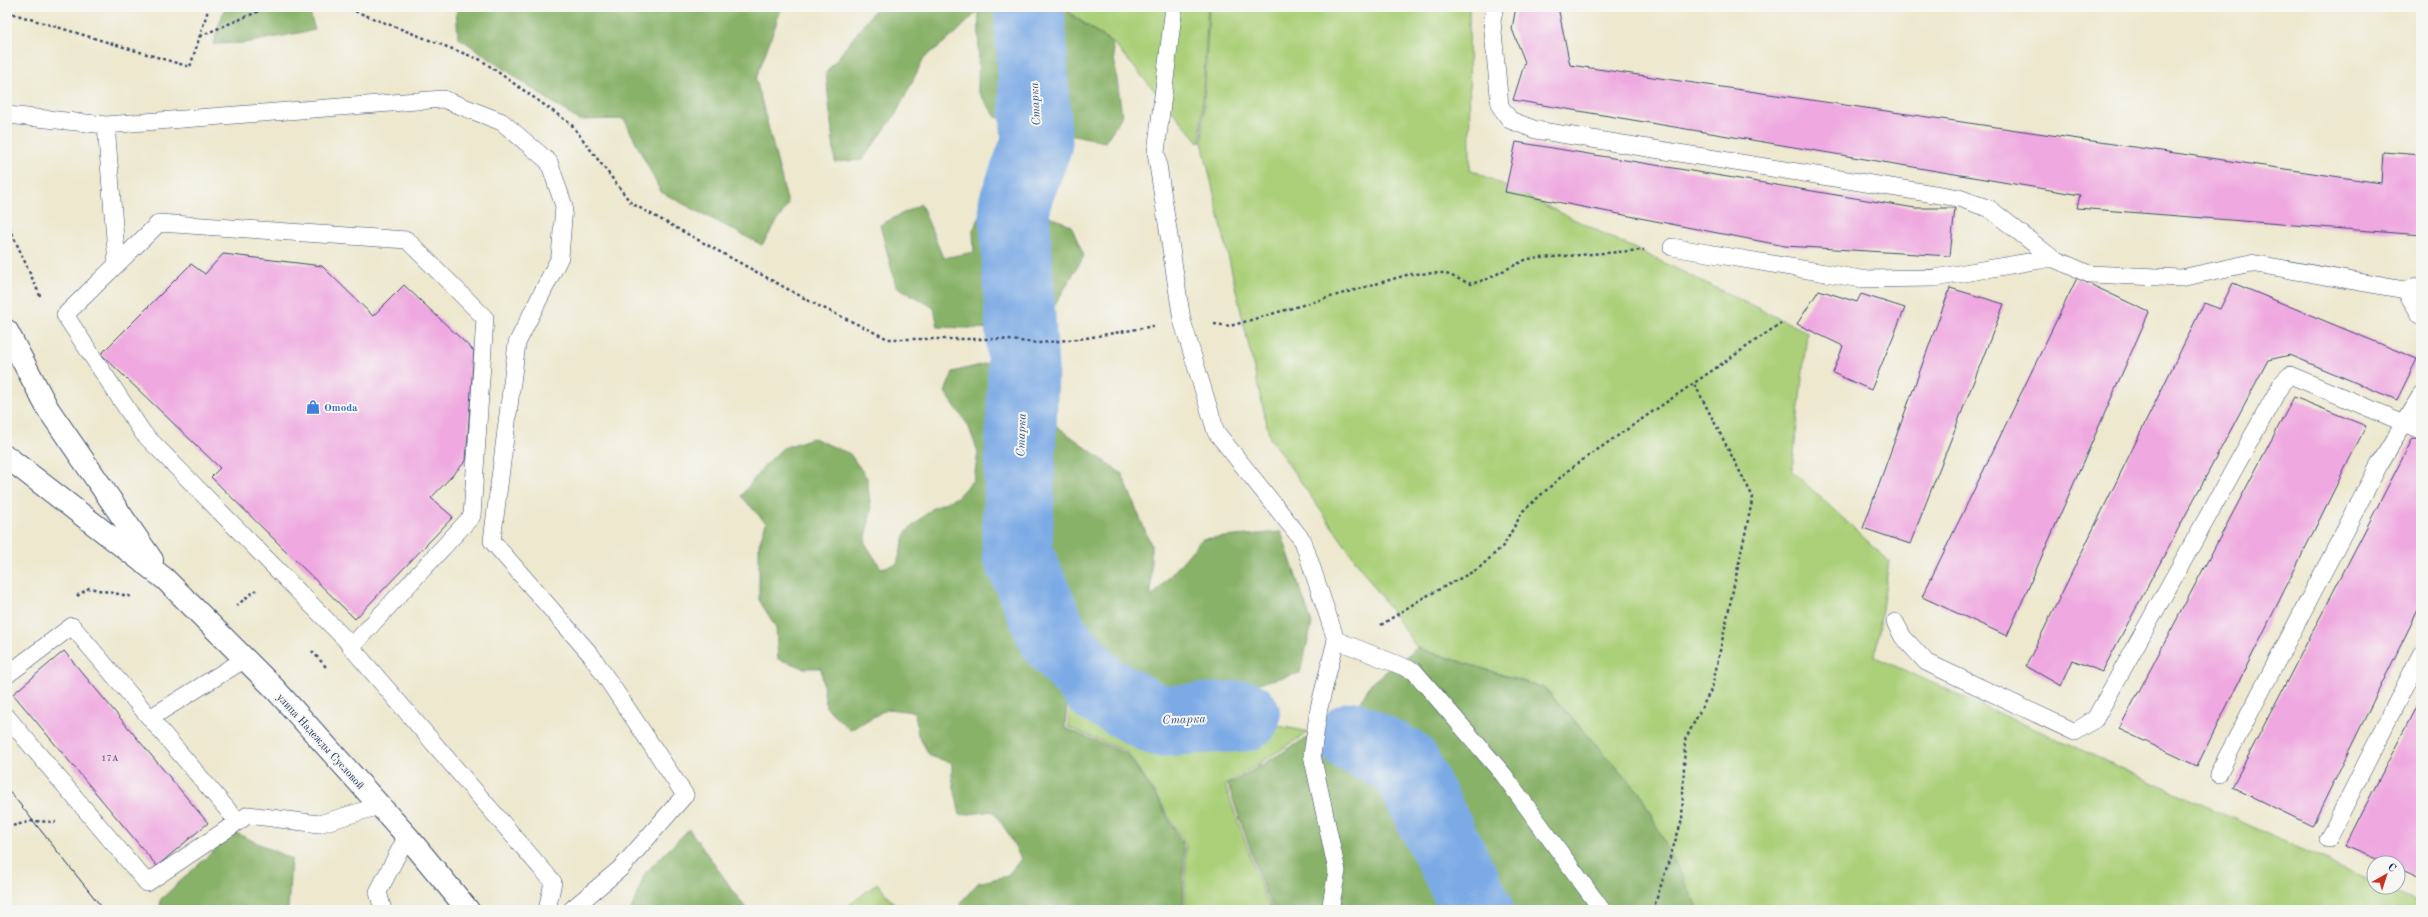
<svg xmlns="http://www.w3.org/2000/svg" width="2428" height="917" viewBox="0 0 2428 917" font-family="'Old Standard TT',serif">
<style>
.green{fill:#acd079;stroke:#64806c}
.forest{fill:#89b269;stroke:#527064}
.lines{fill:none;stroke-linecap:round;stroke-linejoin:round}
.river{stroke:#7baae5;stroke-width:71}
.building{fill:#efa8e0}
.service-casing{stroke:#3a4b6f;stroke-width:18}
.secondary-casing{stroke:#3a4b6f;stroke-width:24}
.path{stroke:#3a4b6f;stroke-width:2.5;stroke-dasharray:3 3;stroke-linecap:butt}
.service{stroke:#fff;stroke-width:17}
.secondary{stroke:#fff;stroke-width:22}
.tram{stroke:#1b2f5e;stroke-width:1}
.labels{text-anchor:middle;stroke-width:4;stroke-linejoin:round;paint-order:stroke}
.number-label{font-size:9px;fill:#504d7e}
.shop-label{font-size:11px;font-weight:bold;fill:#366cbe;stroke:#f6f6f2;text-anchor:start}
.street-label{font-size:11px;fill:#1b2f5e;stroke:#f6f6f2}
.water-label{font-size:12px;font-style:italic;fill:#385486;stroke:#f6f6f2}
</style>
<rect width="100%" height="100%" fill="#f6f6f2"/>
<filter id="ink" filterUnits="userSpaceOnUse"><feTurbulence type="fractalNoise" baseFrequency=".025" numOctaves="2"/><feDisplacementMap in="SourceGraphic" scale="8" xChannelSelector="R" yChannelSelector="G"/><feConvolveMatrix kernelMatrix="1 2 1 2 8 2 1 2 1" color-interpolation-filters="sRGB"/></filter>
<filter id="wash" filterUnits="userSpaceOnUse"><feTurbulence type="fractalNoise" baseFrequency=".012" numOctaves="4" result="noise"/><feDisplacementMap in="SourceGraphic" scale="16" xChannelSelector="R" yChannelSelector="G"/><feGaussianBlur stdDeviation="0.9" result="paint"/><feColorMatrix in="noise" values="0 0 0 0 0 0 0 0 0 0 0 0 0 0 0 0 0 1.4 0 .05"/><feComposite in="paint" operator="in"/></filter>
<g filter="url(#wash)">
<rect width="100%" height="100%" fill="#ede8ce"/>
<path class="green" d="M1068,7H1208L1200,143L1113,43L1071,14Z
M1209,7H1469L1470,169L1807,332L1792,471L1889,561L1875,657L2374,882V887H2385L2421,903V910H1699L1640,793L1545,688L1417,648L1270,438L1202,142Z
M1072,680L1092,687L1098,693L1158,725L1245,719L1309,732L1225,785L1263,892L1272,910H1185L1186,847L1161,803L1127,752L1068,727Z
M877,883L899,910H843Z"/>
<path class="forest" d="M225,7H308L315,30L245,43L213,44Z
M456,7H782L756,79L788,204L762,245L661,192L624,119L578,120L458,37Z
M877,7H1067L1070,14L1112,43L1122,116L1105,142L996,117L978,91L979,10L955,34L924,58L896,114L862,160L835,162L826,73Z
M989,199L1050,216L1071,226L1084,256L1053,308L1034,330L938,327L934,308L896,286L880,225L921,204L943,258L974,252L973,230Z
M988,363L1043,416L1122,474L1151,545V598L1202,539L1281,532L1312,624L1300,673L1163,706L1070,678L1065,728L1127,754L1161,805L1184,848L1183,910H961V902L978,883L1007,876L1021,859L1008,833L993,811L960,815L952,778V763L930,756L918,735L915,712L887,709L850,730L826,707L821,668H804L778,659L776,627L759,600V545L766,523L741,496L764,466L783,448L813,438L850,454L867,478L871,510L865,543L881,568L897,564L906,532L933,508L957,497L974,479L978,452L968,425L945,392L953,372Z
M1417,648L1544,688L1640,793L1699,910H1274L1265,892L1228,785L1358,707L1371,683Z
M689,829L747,910H631L645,873Z
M234,832L291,859L288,910H160V900Z"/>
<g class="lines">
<path class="river" d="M1029,7L1037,143L1014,204L1023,370L1017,552L1054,638L1100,690L1159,721L1245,716
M1353,737L1404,763L1478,910"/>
</g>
<g id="blocks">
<path class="building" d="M1516,7H1558L1570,65L2381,183L2383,152L2421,155V235L2077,208L2080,195L1513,100L1525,62L1512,29Z
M1516,142L1915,208H1955L1950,256L1785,246L1505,192Z
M223,254L322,266L373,316L404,285L474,351L466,461L431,498L453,517L355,619L211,477L220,468L101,354L191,264L205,274Z
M2077,278L2149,312L2007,636L1922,597Z
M2233,283L2417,359L2397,400L2290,355L2268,360L2102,672L2073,660L2061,686L2026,666L2204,303L2220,309Z
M1950,288L2004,304L1910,544L1863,528Z
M1819,290L1857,302L1861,294L1905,308L1871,390L1833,373L1843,346L1797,324Z
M2294,397L2366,426L2197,766L2119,729Z
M2413,438L2421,441V604L2312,826L2232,787Z
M64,651L208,823L157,866L13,694Z
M2421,697V876L2420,878L2398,868V863H2386L2345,846Z"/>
</g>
</g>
<g filter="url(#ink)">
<use href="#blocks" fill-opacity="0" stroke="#3a4b6f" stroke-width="1"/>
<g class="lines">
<defs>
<path id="service" d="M1174,7L1156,152L1182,320L1216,432L1303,541L1336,640L1319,708L1312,755L1337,871L1330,910
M1495,7L1492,21L1500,106L1510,120L1536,130L1959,198L1990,209L2052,258L2089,274L2181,278L2251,263L2405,290L2421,286
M7,115L106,125L443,99L502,122L549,162L564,206L560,257L517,343L492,541L591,655L685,795L621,868L571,910
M106,125L117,264
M1672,247L1861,279L1935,278L2052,258
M2405,290L2421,316
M1895,622L1903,637L1926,662L2075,732L2095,719L2282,383L2290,375L2421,430
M1336,640L1414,671L1503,774L1602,910
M351,647L472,516L485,318L407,240L159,223L65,315L143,433L345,639L351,647L553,882L547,910
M7,675L72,626L238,822
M7,717L147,883L248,815L319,824L379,806
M150,718L245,659
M2218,774L2379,465L2421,395
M2328,839L2421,654
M383,910L378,892L407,836"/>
<path id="secondary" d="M7,331L48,409L152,560
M7,457L165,579L275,689L407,836L468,910"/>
</defs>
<use href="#service" class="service-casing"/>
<use href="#secondary" class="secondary-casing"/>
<path class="path" d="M344,7L481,60L571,124L631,203L813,303L888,339H999L1040,343L1086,338L1154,326
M7,12L190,67L209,7
M200,36L269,7
M7,222L41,298
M1214,324L1230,326L1410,274L1444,273L1471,284L1487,279L1527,259L1644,250
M77,596L89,588L133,597
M236,606L256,590
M1381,625L1421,599L1478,569L1504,545L1523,511L1571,468L1781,323
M312,651L326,667
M7,827L33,821L56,822
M1653,910L1682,820L1685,740L1712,688L1753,497L1694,383"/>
<use href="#service" class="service"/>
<use href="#secondary" class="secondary"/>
<path class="tram" d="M7,788L104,910"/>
</g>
</g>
<defs>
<symbol id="shop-bare" viewBox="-9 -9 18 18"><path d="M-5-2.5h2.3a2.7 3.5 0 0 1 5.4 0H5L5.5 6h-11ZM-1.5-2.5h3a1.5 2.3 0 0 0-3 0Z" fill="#3f7fe0" stroke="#f6f6f2" stroke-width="2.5" paint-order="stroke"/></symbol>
</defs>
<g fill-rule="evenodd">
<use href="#shop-bare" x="303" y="397" width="20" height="20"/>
</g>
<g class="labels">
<g class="number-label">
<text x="110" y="761">17А</text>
</g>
<g class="shop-label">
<text x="324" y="411">Omoda</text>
</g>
<g class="street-label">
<text transform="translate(321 741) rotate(48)" y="4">улица Надежды Сусловой</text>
</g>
<g class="water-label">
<text transform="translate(1035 104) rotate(-93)" y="4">Старка</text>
<text transform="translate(1021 435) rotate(-88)" y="4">Старка</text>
<text transform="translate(1184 719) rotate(-2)" y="4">Старка</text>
</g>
</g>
<rect width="2428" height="917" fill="none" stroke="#f6f6f2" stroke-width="24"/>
<g transform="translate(2386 875) rotate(39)"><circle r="19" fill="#f6f6f2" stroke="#9ea6b7"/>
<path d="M0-3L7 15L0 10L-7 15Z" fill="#c8321e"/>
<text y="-6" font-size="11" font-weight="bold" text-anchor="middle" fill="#1b2f5e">С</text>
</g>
</svg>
